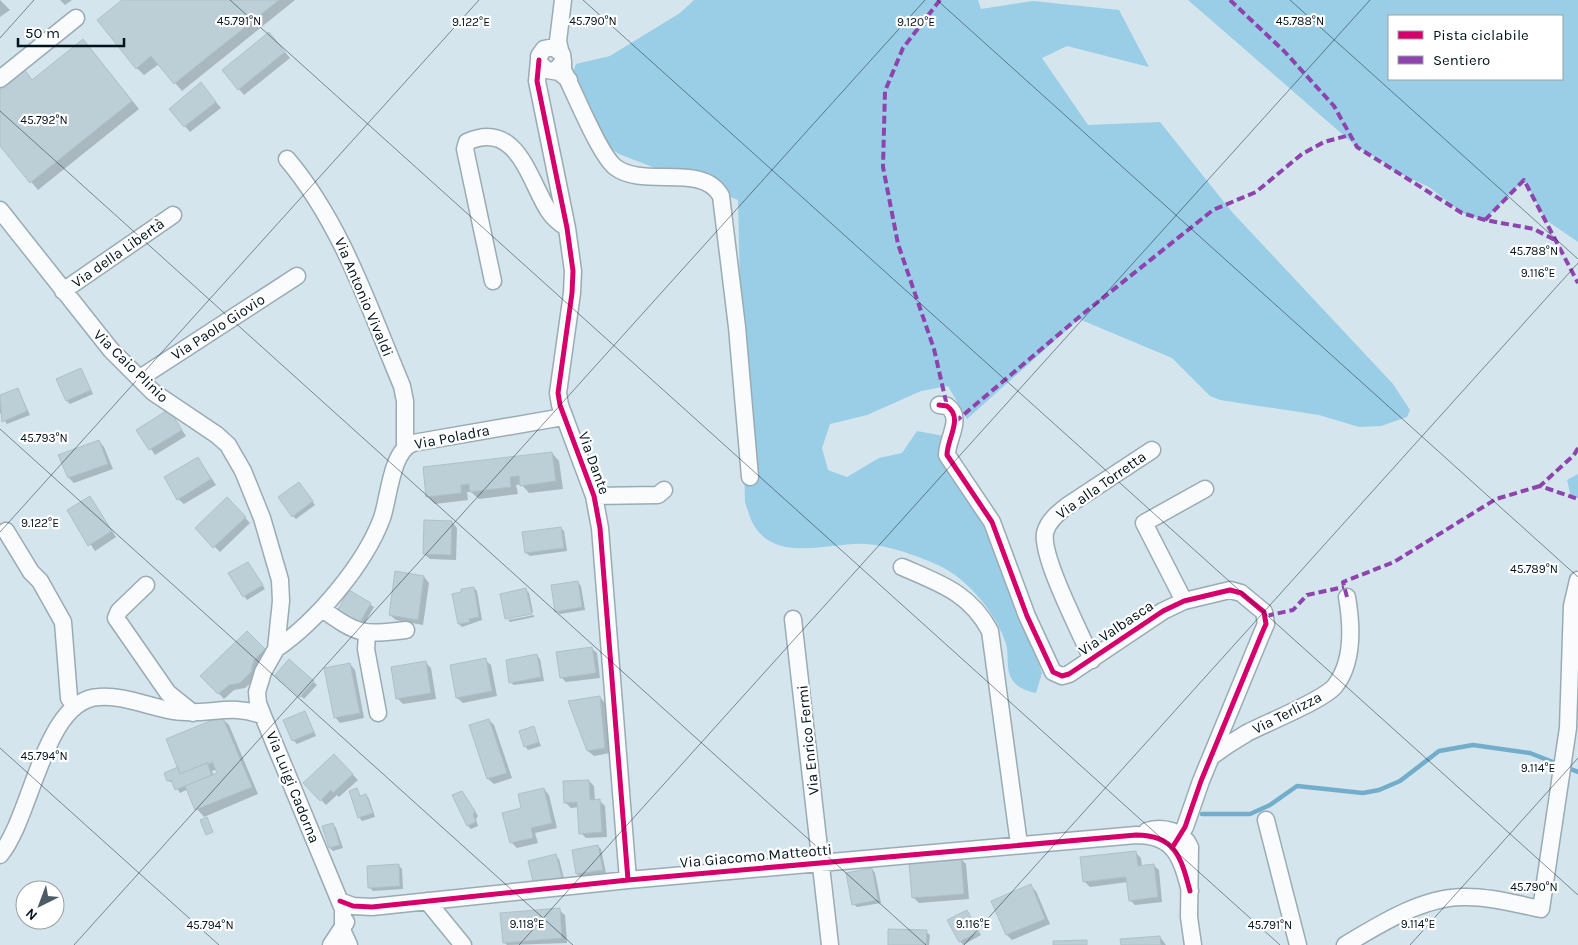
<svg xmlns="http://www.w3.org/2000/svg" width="1578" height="945" viewBox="0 0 1578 945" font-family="Karla,sans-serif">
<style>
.forest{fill:#9acde6;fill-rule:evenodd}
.shadow{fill:#0003;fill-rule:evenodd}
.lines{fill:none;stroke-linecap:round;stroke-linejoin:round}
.stream{stroke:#72aecb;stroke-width:4.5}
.building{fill:#bccfd6;stroke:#aec1c8}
.minor-casing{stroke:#9aabb4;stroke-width:19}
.minor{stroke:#f9fbfc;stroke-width:16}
.quiet{stroke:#8e44ad;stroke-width:4;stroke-dasharray:8 4;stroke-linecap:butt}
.cycleway-casing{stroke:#fff;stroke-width:8}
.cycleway{stroke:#d6006c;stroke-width:5}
.ticks{fill:none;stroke:#01131c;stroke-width:1;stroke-opacity:0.45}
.labels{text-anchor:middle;stroke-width:4.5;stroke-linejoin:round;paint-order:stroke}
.street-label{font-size:15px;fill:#01131c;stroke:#fff}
.ticks-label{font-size:12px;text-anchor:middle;fill:#01131c;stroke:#fff;stroke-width:4.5;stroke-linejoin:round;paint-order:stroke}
</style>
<rect width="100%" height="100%" fill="#d4e5ee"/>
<path class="forest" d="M694,0H978L981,9L1033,1L1119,10L1149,67L1067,46L1042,58L1088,125L1160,122L1232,212L1393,384L1410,410L1407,417L1381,426L1359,427L1319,415L1220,400L1210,396L1172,358L1079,319L967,419L948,386L921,391L867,415L830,424L822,448L828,470L847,477L879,458L902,453L917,431L960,439L951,467L985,514L1042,673L1036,693C1026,691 1016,687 1011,678C1006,669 1009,654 1006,644C997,614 967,578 938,565C917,556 889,545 865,544C832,542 778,563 755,527C750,520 748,510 745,502L738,200L619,154L580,128L572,106L566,99V93L576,64L610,56L680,13Z
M1188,0H1578V242L1546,220L1524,180L1485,220L1462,213L1429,187L1394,171L1382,161L1357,147ZM1389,16H1562V79H1389Z
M1578,474V498L1571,497L1567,480Z"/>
<path class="shadow" d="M0,0L10,10L0,17Z
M60,0H72L65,5Z
M124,0H295L182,91L159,64L144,75L137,68Z
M274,39L290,58L244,95L223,70Z
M90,48L139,109L38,190L0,144V90L24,71L33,81Z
M206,90L221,108L190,132L170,109Z
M81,369L93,394L70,404L67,401Z
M18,389L30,415L7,424L0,413V396Z
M169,411L186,436L155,455L138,430Z
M99,441L104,447L113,469L74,483L69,478Z
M552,453L559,461L563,489L529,493L521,484L516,485L518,494L479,499L471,492H467L468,500L435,504L427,496Z
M198,458L216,485L184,504L178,499Z
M302,487L315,505L296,519L293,516Z
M90,497L116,537L95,551L68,510Z
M227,499L250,523L220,552L196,528Z
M452,522L457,528L456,560L430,559L424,554Z
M561,528L564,531L567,551L530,556L526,553L524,533Z
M248,563L265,589L247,600L244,596Z
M424,577L429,583L423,625L396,620L390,615Z
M578,582L581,586L585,610L560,614L556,611Z
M474,588L477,591L482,620L462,627L459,624Z
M526,590L529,593L533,612L507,619Z
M350,591L374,607L363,626L342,614Z
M534,615V617L510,622L508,620Z
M247,633L269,655L256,678L245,688L234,690L224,699L202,676Z
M591,648L597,653L600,678L566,682L561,677Z
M537,656L540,659L544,681L514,685L510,682Z
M485,660L491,665L497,696L463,703L457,698Z
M289,661L317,685L304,699L280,678Z
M425,662L431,668L436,699L403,704L397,698Z
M350,664L355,670L364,718L340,723L335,717Z
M600,697L605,703L610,753L594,756L588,751Z
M305,712L316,736L297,744L293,740Z
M222,718L229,725L258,794L204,817L197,809L188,789L180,793L174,783L168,781ZM217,757L218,760L207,764L205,763ZM217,769L219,773L214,776L212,771Z
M489,720L494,725L512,778L494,784L488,779L471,726Z
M533,728L541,746L528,750L525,746Z
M334,756L358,780L339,797L337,795L326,805L305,783Z
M589,781L594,786L595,801L599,800L605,806L607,837L586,838L581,833L579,807L571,808L565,802Z
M544,789L549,795L557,828L535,833L538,843L517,848L511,842L523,809Z
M357,790L361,797L366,795L369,799L375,817L362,821L359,817Z
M462,792L478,816L476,819L478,826L471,829L468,826Z
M333,824L336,828L343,848L333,851L330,848Z
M598,846L601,849L606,873L581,877L577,874L573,851Z
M1135,852L1141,858L1142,866L1153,865L1159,870L1162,902L1135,905L1130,900L1128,882L1090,887L1084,881Z
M555,856L559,859L565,882L539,888Z
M961,859L966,864L969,899L919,903L913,897Z
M398,865L402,869L403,889L373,891L369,887Z
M872,869L875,873L881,903L857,907L853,904Z
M1030,886L1036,891L1050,924L1012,940L1007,935L993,902Z
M559,910L565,915L567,943L507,945L504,942Z
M966,911L981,935L963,945L960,941Z
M926,932L930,935L929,945H889Z
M1160,937L1166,945H1122Z"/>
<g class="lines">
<path class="stream" d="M1202,814H1250L1270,805L1297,786L1363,793L1379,790L1400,781L1439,751L1473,745L1530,753L1578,772"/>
</g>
<path class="building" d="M122,0H279L174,84L151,56L136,69L97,20Z
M269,32L285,52L238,90L222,70Z
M83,39L132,101L30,183L0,146V88L24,69L32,80Z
M201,82L216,102L184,127L169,109Z
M81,368L91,390L66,401L56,379Z
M18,388L27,411L2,422L0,395Z
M169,409L182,430L149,450L136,430Z
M99,440L108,464L68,478L58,455Z
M552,452L556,481L520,486L519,476L510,477L511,487L470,492L469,484L461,485V493L426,497L423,467Z
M198,457L211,479L177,500L164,477Z
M299,482L313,501L292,517L278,497Z
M90,496L112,531L88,546L67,510Z
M227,497L246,517L213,548L195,528Z
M424,520L452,521L451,555L423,554Z
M561,527L564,548L525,553L522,532Z
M248,562L263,585L243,597L228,573Z
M395,571L424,576L418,620L389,615Z
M578,581L582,607L555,612L551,585Z
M474,587L479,617L469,619L470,622L458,624L452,594L461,592V589Z
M526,588L532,614L505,619L500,594Z
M349,590L371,603L359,624L337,611Z
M247,631L265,649L254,660L251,672L240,683L229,685L218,694L200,676Z
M592,647L596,673L560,678L556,652Z
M537,654L541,677L509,683L506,660Z
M486,658L492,691L456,698L450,665Z
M289,659L314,681L300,697L275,675Z
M426,661L431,693L396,699L391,667Z
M350,663L360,713L334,718L324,668Z
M600,696L605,748L587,751L568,701Z
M305,711L314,732L292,741L283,720Z
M222,716L252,787L195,810L185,786L217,773L212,761L180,774L166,739Z
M489,719L507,773L487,779L469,725Z
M534,726L539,742L524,747L519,731Z
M334,754L353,774L333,793L331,790L320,801L303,783Z
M207,763L212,775L175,790L171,780L167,781L164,773L178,767L180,774Z
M589,780L590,800L600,799L602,832L579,834L577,802L564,803L563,781Z
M357,788L360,796L366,794L373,813L358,818L349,791Z
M544,788L552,823L531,828L533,838L510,843L502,813L521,808L518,794Z
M462,791L475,811L473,815L476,822L467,826L452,795Z
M207,817L213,832L206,835L200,820Z
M333,823L340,845L329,848L322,826Z
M598,845L603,870L576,874L572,850Z
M1136,851L1138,866L1154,864L1158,897L1129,901L1126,877L1083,882L1080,857Z
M556,854L562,878L534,885L528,861Z
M961,857L964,894L912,898L909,862Z
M399,864L400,886L368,888L367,866Z
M872,868L878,900L852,905L846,873Z
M1031,884L1045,919L1006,935L991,901Z
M560,908L562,938L503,943L500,913Z
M967,910L979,932L959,942L947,920Z
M888,929L927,930L926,945H888Z
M1160,936L1161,945H1121L1120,939Z
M1087,940V945H1053V941Z"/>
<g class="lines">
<defs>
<path id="minor" d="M560,50L558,41L563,0
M539,60L537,81L567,228L573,271L572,293L558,393L560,405L594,496L600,528L628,880
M563,62V70C574,91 599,154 615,167C643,189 703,162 721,196L737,327L750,477
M557,69L563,62L562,54L553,47L544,49L539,56L540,64L547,70L559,72L569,80
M0,79L76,18
M287,159C342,224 369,308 402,386L405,401V447
M0,210L111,350L153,392L217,435L228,445L243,471L262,518L280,580L281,601L276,649L263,672L257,692L258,703L263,716
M493,281L465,149L467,142C517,119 529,180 548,210C553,218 559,223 567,228
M63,291L173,215
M140,378L297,276
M939,405L947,406C964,418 947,438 947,455L992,522L1027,616L1053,672L1062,676L1069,674L1163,611L1184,601L1230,590L1241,593L1264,612L1266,624L1262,633L1201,781L1185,827L1172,848
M594,496L658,495L664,490
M6,531L31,572L40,581L63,622L69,698L75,707
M902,567C939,583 970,593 990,631L1019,844
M146,585L119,611L116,618L168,693L193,713
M1184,601L1144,523L1205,489
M322,609C359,635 361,635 406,630
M793,619L830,945
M367,634L366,649L378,713
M276,649C317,621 365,564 382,518C389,498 391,451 413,443L563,417
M1092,660C1081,633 1041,558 1045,533C1048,521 1058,513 1067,506L1152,450
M1212,756C1223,748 1235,740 1247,733C1266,723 1324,700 1335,686C1354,662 1352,626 1347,597
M1266,820L1298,945
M1147,831C1163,826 1183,831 1190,847L1189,917L1193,945
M0,855C32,817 44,699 99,697C124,695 149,707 174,711C205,717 233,702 263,716L343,909V932L349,945
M340,901L353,906L372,907L628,880L1136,835C1175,835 1181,857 1190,891
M427,901L463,945
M331,945L346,922
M1345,945C1380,924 1421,898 1462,897C1488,896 1516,904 1541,909L1568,728L1572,606L1578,580"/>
</defs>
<use href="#minor" class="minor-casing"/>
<use href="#minor" class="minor"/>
<path class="quiet" d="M940,0L903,48L885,91L883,167L898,244L934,349L947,406
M1230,0L1284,51L1334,106L1357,147L1462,213L1485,220L1534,229L1557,241
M1485,220L1524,180L1578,283
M955,422L1084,313L1213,210L1256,192L1302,154L1324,142L1350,135
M1578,448L1574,455L1540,486L1578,499
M1347,597L1343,582L1394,562L1496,499L1540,486
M1266,616L1293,610L1307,595L1344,587"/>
<defs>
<path id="cycleway" d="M539,60L537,81L567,228L573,271L572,293L558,393L560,405L594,496L600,528L628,880
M939,405L947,406C964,418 947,438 947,455L992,522L1027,616L1053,672L1062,676L1069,674L1163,611L1184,601L1230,590L1241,593L1264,612L1266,624L1262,633L1201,781L1185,827L1172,848
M340,901L353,906L372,907L628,880L1136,835C1175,835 1181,857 1190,891"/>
</defs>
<use href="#cycleway" class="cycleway-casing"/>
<use href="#cycleway" class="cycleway"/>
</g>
<path class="ticks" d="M230,0L1280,945M583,0L1578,895M937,0L1578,577M1290,0L1578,259M0,38L34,0M0,111L926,945M0,429L573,945M0,532L479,0M0,748L219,945M74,945L925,0M519,945L1370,0M964,945L1578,263M1410,945L1578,758"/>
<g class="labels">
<g class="street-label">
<text transform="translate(118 253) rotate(-35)" y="5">Via della Libertà</text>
<text transform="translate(364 297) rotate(67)" y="5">Via Antonio Vivaldi</text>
<text transform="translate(218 327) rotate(-33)" y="5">Via Paolo Giovio</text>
<text transform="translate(131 366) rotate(44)" y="5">Via Caio Plinio</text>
<text transform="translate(452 437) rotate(-11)" y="5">Via Poladra</text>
<text transform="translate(594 463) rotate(70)" y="5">Via Dante</text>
<text transform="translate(1101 485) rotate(-35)" y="5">Via alla Torretta</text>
<text transform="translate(1116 628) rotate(-34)" y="5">Via Valbasca</text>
<text transform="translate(1287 713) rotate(-27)" y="5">Via Terlizza</text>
<text transform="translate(808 740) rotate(-96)" y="5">Via Enrico Fermi</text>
<text transform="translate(293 787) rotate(68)" y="5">Via Luigi Cadorna</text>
<text transform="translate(756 856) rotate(-5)" y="5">Via Giacomo Matteotti</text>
</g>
</g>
<g class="ticks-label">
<text x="1300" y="25">45.788°N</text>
<text x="239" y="25">45.791°N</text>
<text x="593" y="25">45.790°N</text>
<text x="471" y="26">9.122°E</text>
<text x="916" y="26">9.120°E</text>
<text x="44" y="124">45.792°N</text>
<text x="1534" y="255">45.788°N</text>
<text x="1538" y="277">9.116°E</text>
<text x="44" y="442">45.793°N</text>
<text x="40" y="527">9.122°E</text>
<text x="1534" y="573">45.789°N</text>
<text x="44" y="760">45.794°N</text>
<text x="1538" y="772">9.114°E</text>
<text x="1534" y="891">45.790°N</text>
<text x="527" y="928">9.118°E</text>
<text x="973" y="928">9.116°E</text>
<text x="1418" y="928">9.114°E</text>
<text x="210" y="929">45.794°N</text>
<text x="1270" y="929">45.791°N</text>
</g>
<rect x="1388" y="15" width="175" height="65" fill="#ffffff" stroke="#99a1a4"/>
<rect x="1398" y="31" width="25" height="8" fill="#d6006c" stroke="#99a1a4"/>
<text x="1433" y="40" font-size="15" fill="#01131c">Pista ciclabile</text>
<rect x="1398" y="56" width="25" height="8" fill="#8e44ad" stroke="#99a1a4"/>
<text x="1433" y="65" font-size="15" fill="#01131c">Sentiero</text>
<g transform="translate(40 905) rotate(222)"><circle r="24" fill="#ffffff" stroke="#99a1a4"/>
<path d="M0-4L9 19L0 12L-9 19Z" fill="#4b5c66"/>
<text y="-8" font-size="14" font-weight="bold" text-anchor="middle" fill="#01131c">N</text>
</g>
<path d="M18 38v8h106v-8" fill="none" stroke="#01131c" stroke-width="2.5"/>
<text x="25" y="38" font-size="15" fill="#01131c" stroke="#ffffff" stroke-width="4" paint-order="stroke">50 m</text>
</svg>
